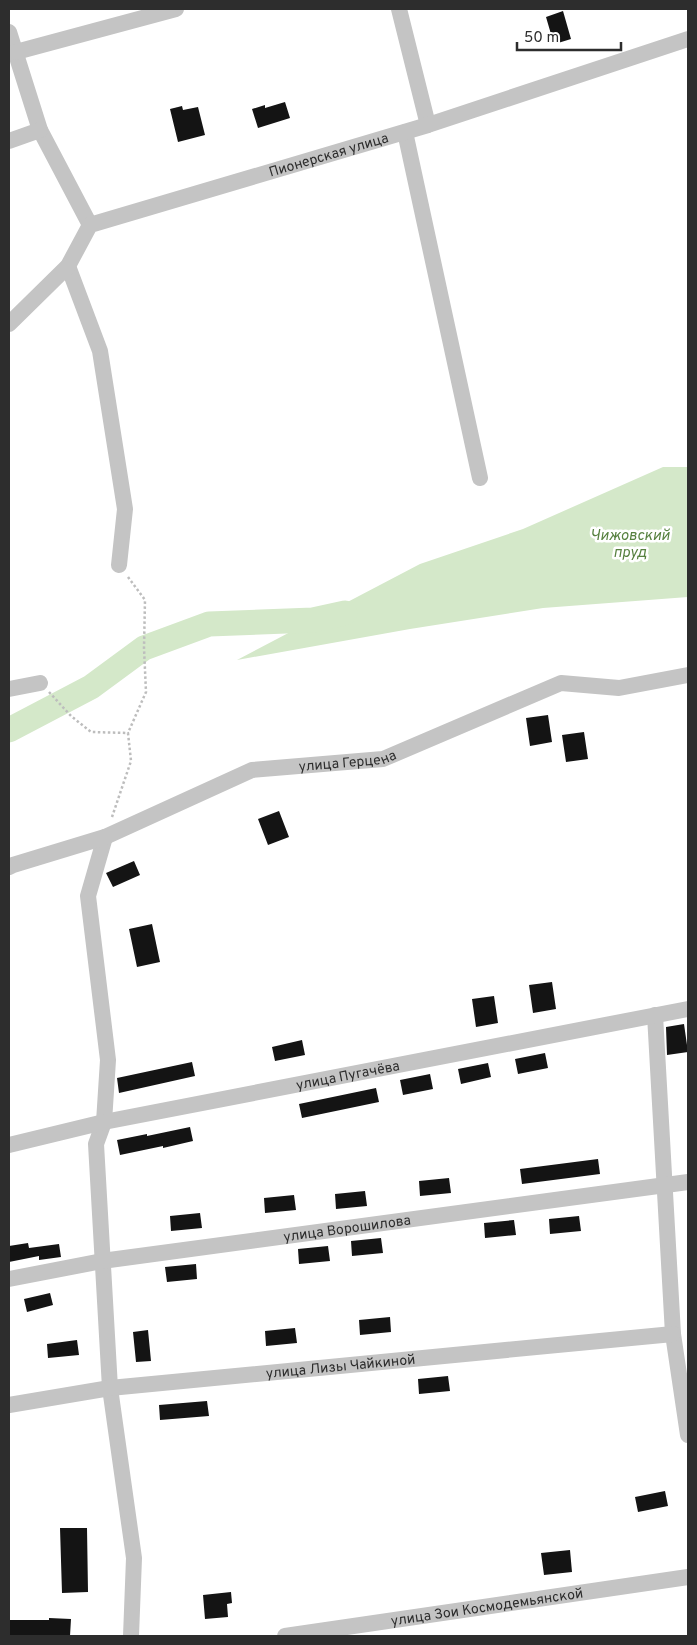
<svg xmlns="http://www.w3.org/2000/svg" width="697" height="1645" viewBox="0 0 697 1645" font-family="Overpass,sans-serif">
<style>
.water{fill:#d4e8c9}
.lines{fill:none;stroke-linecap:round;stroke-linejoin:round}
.river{stroke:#d4e8c9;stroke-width:25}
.building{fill:#141414}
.path{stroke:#bdbdbd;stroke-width:2.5;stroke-dasharray:2.5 2.5;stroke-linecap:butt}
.street{stroke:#c4c4c4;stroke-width:16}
.labels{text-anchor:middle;stroke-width:5;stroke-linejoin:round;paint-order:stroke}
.street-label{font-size:14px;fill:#2d2d2d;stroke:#fff}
.water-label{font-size:15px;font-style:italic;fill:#578140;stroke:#fff}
</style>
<rect width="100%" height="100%" fill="#fff"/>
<path class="water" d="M663,467H688V597L543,608L410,629L237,660L420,564L523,529Z"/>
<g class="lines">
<path class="river" d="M9,730L91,687L144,648L209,624L313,620L345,613"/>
</g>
<path class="building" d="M563,11L571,39L558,43L557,40L553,41L546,17Z
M285,102L290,118L258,128L252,109L265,105V108Z
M182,106L183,110L198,107L205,135L178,142L170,109Z
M548,715L552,742L530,746L526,718Z
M584,732L588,759L566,762L562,735Z
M279,811L289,837L268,845L258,819Z
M134,861L140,875L113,887L106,873Z
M152,924L160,962L137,967L129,929Z
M552,982L556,1009L533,1013L529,985Z
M494,996L498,1023L476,1027L472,999Z
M684,1024L688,1052L667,1055L666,1027Z
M302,1040L305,1055L275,1061L272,1047Z
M545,1053L548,1068L518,1074L515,1059Z
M192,1062L195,1076L119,1093L117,1078Z
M488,1063L491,1077L461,1084L458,1069Z
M430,1074L433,1089L403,1095L400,1080Z
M376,1088L379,1102L302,1118L299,1104Z
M190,1127L193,1141L163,1148V1146L120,1155L117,1140L147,1134V1136Z
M598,1159L600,1174L522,1184L520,1169Z
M449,1178L451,1193L420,1196L419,1181Z
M365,1191L367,1206L336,1209L335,1194Z
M294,1195L296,1210L265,1213L264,1198Z
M200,1213L202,1228L171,1231L170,1216Z
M579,1216L581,1231L550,1234L549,1219Z
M514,1220L516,1235L485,1238L484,1223Z
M381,1238L383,1253L352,1256L351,1241Z
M28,1243L29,1248L59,1244L61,1257L39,1260V1256L9,1262V1246Z
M328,1246L330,1261L299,1264L298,1249Z
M196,1264L197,1279L167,1282L165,1267Z
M50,1293L53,1305L27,1312L24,1299Z
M390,1317L391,1332L360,1335L359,1320Z
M295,1328L297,1343L266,1346L265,1331Z
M148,1330L151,1361L136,1362L133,1332Z
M77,1340L79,1355L48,1358L47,1344Z
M448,1376L450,1391L419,1394L418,1379Z
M207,1401L209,1416L160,1420L159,1405Z
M665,1491L668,1506L638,1512L635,1497Z
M60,1528H87L88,1592L62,1593Z
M570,1550L572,1572L544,1575L541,1553Z
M231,1592L232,1603L227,1604L228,1617L205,1619L203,1595Z
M49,1618L71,1619L70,1636H9V1620H49Z"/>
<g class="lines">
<path class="path" d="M128,577L145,600L144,648L146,692L128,733
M49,692L71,716L91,732L128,733L131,761L112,817"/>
<g class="street">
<path d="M399,9L428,125"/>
<path d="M9,32L40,130L90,225"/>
<path d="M16,52L176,9"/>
<path d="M405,132L480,478"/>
<path d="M9,141L40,130"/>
<path d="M68,266L100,351L125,509L119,565"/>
<path id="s1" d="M9,324L68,266L90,225L428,125L688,39"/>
<path d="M9,689L40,683"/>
<path d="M105,837L88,896L108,1060L104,1122L96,1144L110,1388L134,1558L131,1636"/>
<path id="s2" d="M9,867L13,865L105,837L252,770L383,759L561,683L619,688L688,675"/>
<path d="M655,1015L673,1334L688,1435"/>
<path id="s3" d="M9,1145L104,1122L688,1009"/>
<path id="s4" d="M9,1279L102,1261L688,1182"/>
<path id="s5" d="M9,1405L110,1388L673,1334"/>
<path id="s6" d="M285,1636L688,1577"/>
</g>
</g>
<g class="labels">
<g class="street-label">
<text dy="5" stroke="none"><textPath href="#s1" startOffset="378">Пионерская улица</textPath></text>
<text dy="5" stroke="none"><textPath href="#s2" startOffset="358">улица Герцена</textPath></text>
<text dy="5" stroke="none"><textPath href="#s3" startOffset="346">улица Пугачёва</textPath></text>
<text dy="5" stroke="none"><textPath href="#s4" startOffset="342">улица Ворошилова</textPath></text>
<text dy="5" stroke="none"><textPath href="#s5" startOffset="334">улица Лизы Чайкиной</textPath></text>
<text dy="5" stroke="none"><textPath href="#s6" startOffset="204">улица Зои Космодемьянской</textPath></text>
</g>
<g class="water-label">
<text x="630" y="540">Чижовский<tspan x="630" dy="17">пруд</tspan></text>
</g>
</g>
<rect width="697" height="1645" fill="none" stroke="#2d2d2d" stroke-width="20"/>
<path d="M517 42v8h104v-8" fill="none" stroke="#2d2d2d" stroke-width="2.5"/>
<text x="524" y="42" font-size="15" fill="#2d2d2d" stroke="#ffffff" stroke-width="4" paint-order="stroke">50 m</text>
</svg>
